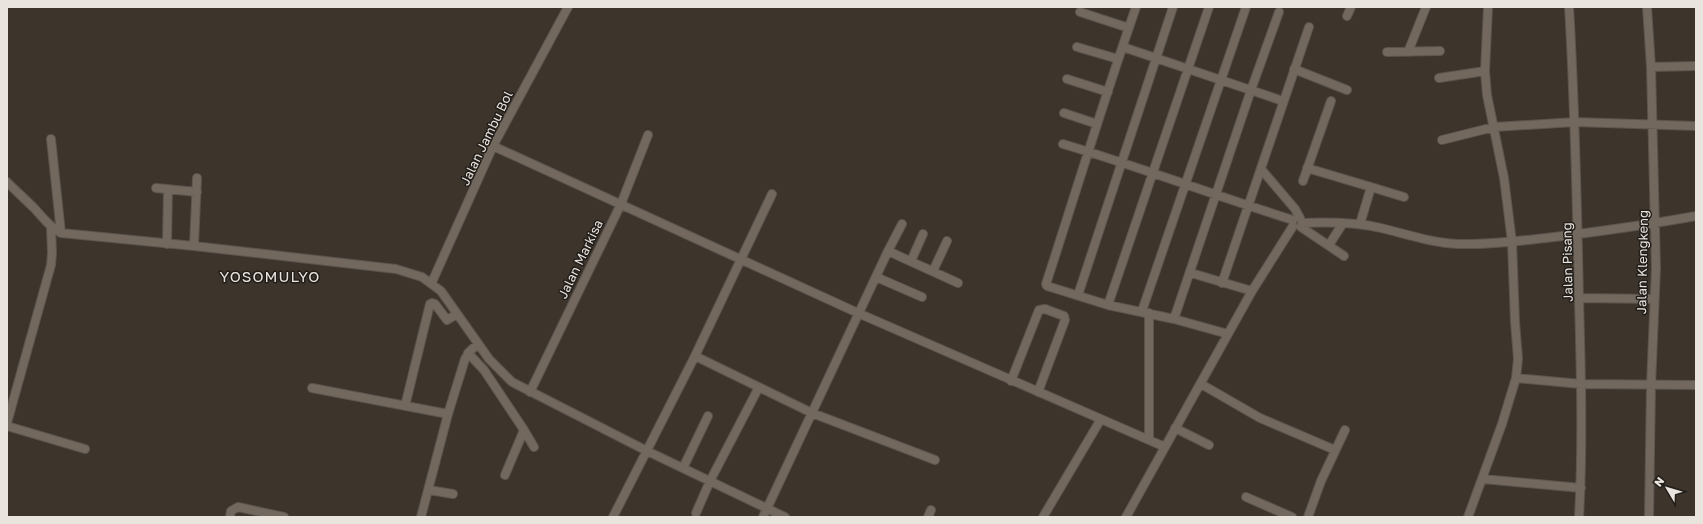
<svg xmlns="http://www.w3.org/2000/svg" width="1703" height="524" viewBox="0 0 1703 524" font-family="'Golos Text',sans-serif">
<style>
.lines{fill:none;stroke-linecap:round;stroke-linejoin:round}
.minor-casing{stroke:#5b544d;stroke-width:10}
.minor{stroke:#72685e;stroke-width:8}
.labels{text-anchor:middle;stroke-width:3;stroke-linejoin:round;paint-order:stroke}
.street-label{font-size:13px;fill:#eae4df;stroke:#211d19}
.quarter-label{font-size:15px;letter-spacing:1px;fill:#eae4df;stroke:#211d19}
</style>
<rect width="100%" height="100%" fill="#3d352c"/>
<g class="lines">
<defs>
<path id="minor" d="M1136,7C1104,99 1076,192 1046,284L1047,286L1108,305L1174,319L1251,90L1279,12
M1569,7C1575,105 1577,202 1579,300C1581,372 1583,445 1579,517
M1647,7L1651,67L1656,268L1651,385L1649,517
M1080,12L1129,28
M1347,16L1351,7
M1077,47L1118,59
M1123,47L1283,101
M1387,52L1440,51
M1408,52L1426,7
M1651,67L1696,66
M1294,69L1347,90
M1439,78L1485,71
M1067,79L1108,92
M1064,113L1097,124
M51,139L61,233
M1442,140L1494,127L1575,122L1696,126
M1063,144C1140,167 1216,196 1293,220
M493,146L858,313L1165,447
M1307,168L1371,187
M1261,169L1295,209L1300,218
M1303,181L1331,101
M7,182C16,191 26,200 35,209C44,219 49,226 61,233L194,246L396,269L422,277L441,291L489,359L512,382L647,451L785,517
M156,188L197,192
M1302,223C1329,222 1355,222 1381,228C1406,234 1432,243 1458,244C1487,245 1517,241 1546,238C1596,232 1646,225 1696,216
M1360,224L1371,187L1404,197
M1301,227L1344,256
M167,244L168,189
M1329,245L1343,223
M194,246L197,178
M888,251L958,283
M911,261L923,234
M933,271L947,241
M1191,273L1252,291
M876,277L922,297
M432,282L493,146L568,7
M1222,283L1309,27
M1078,295L1173,7
M1579,298L1654,299
M1108,305L1209,7
M1142,311L1246,7
M1149,313V440
M1174,319L1228,334
M468,353L484,370L524,430L505,475
M695,356L812,413L935,460
M1516,378L1581,384L1696,385
M1011,381L1039,310L1045,309L1064,316L1065,320L1038,392
M1201,384L1260,418L1335,450
M312,388L448,414
M530,392L621,204L648,135
M405,406L430,304L432,303L435,304L447,320L457,314
M7,423L51,265L52,253L51,227
M7,426L85,449
M1175,428L1209,445
M524,430L534,447
M683,468L708,416
M1483,479L1581,488
M429,490L453,494
M1246,497L1292,517
M696,513L710,481L759,387
M230,517L231,511L238,507L284,517
M421,517L448,414L465,359L470,351L478,344
M613,517L695,356L772,194
M763,517L888,251L902,224
M928,517L931,510
M1043,517L1101,419
M1126,517L1252,291L1293,226
M1308,517L1321,481L1345,430
M1468,517L1502,424L1516,378L1518,359L1515,322L1512,242L1504,178L1487,95L1485,71L1488,7"/>
</defs>
<use href="#minor" class="minor-casing"/>
<use href="#minor" class="minor"/>
</g>
<g class="labels">
<g class="street-label">
<text transform="translate(486 138) rotate(-64)" y="5">Jalan Jambu Bol</text>
<text transform="translate(580 259) rotate(-64)" y="5">Jalan Markisa</text>
<text transform="translate(1567 262) rotate(-91)" y="5">Jalan Pisang</text>
<text transform="translate(1642 262) rotate(-89)" y="5">Jalan Klengkeng</text>
</g>
<g class="quarter-label">
<text x="270" y="282">YOSOMULYO</text>
</g>
</g>
<rect width="1703" height="524" fill="none" stroke="#eae4df" stroke-width="16"/>
<g transform="translate(1667 488) rotate(308)" stroke="#211d19" stroke-width="3" paint-order="stroke">
<path d="M0-3L7 15L0 10L-7 15Z" fill="#eae4df"/>
<text y="-6" font-size="11" font-weight="bold" text-anchor="middle" fill="#eae4df">N</text>
</g>
</svg>
